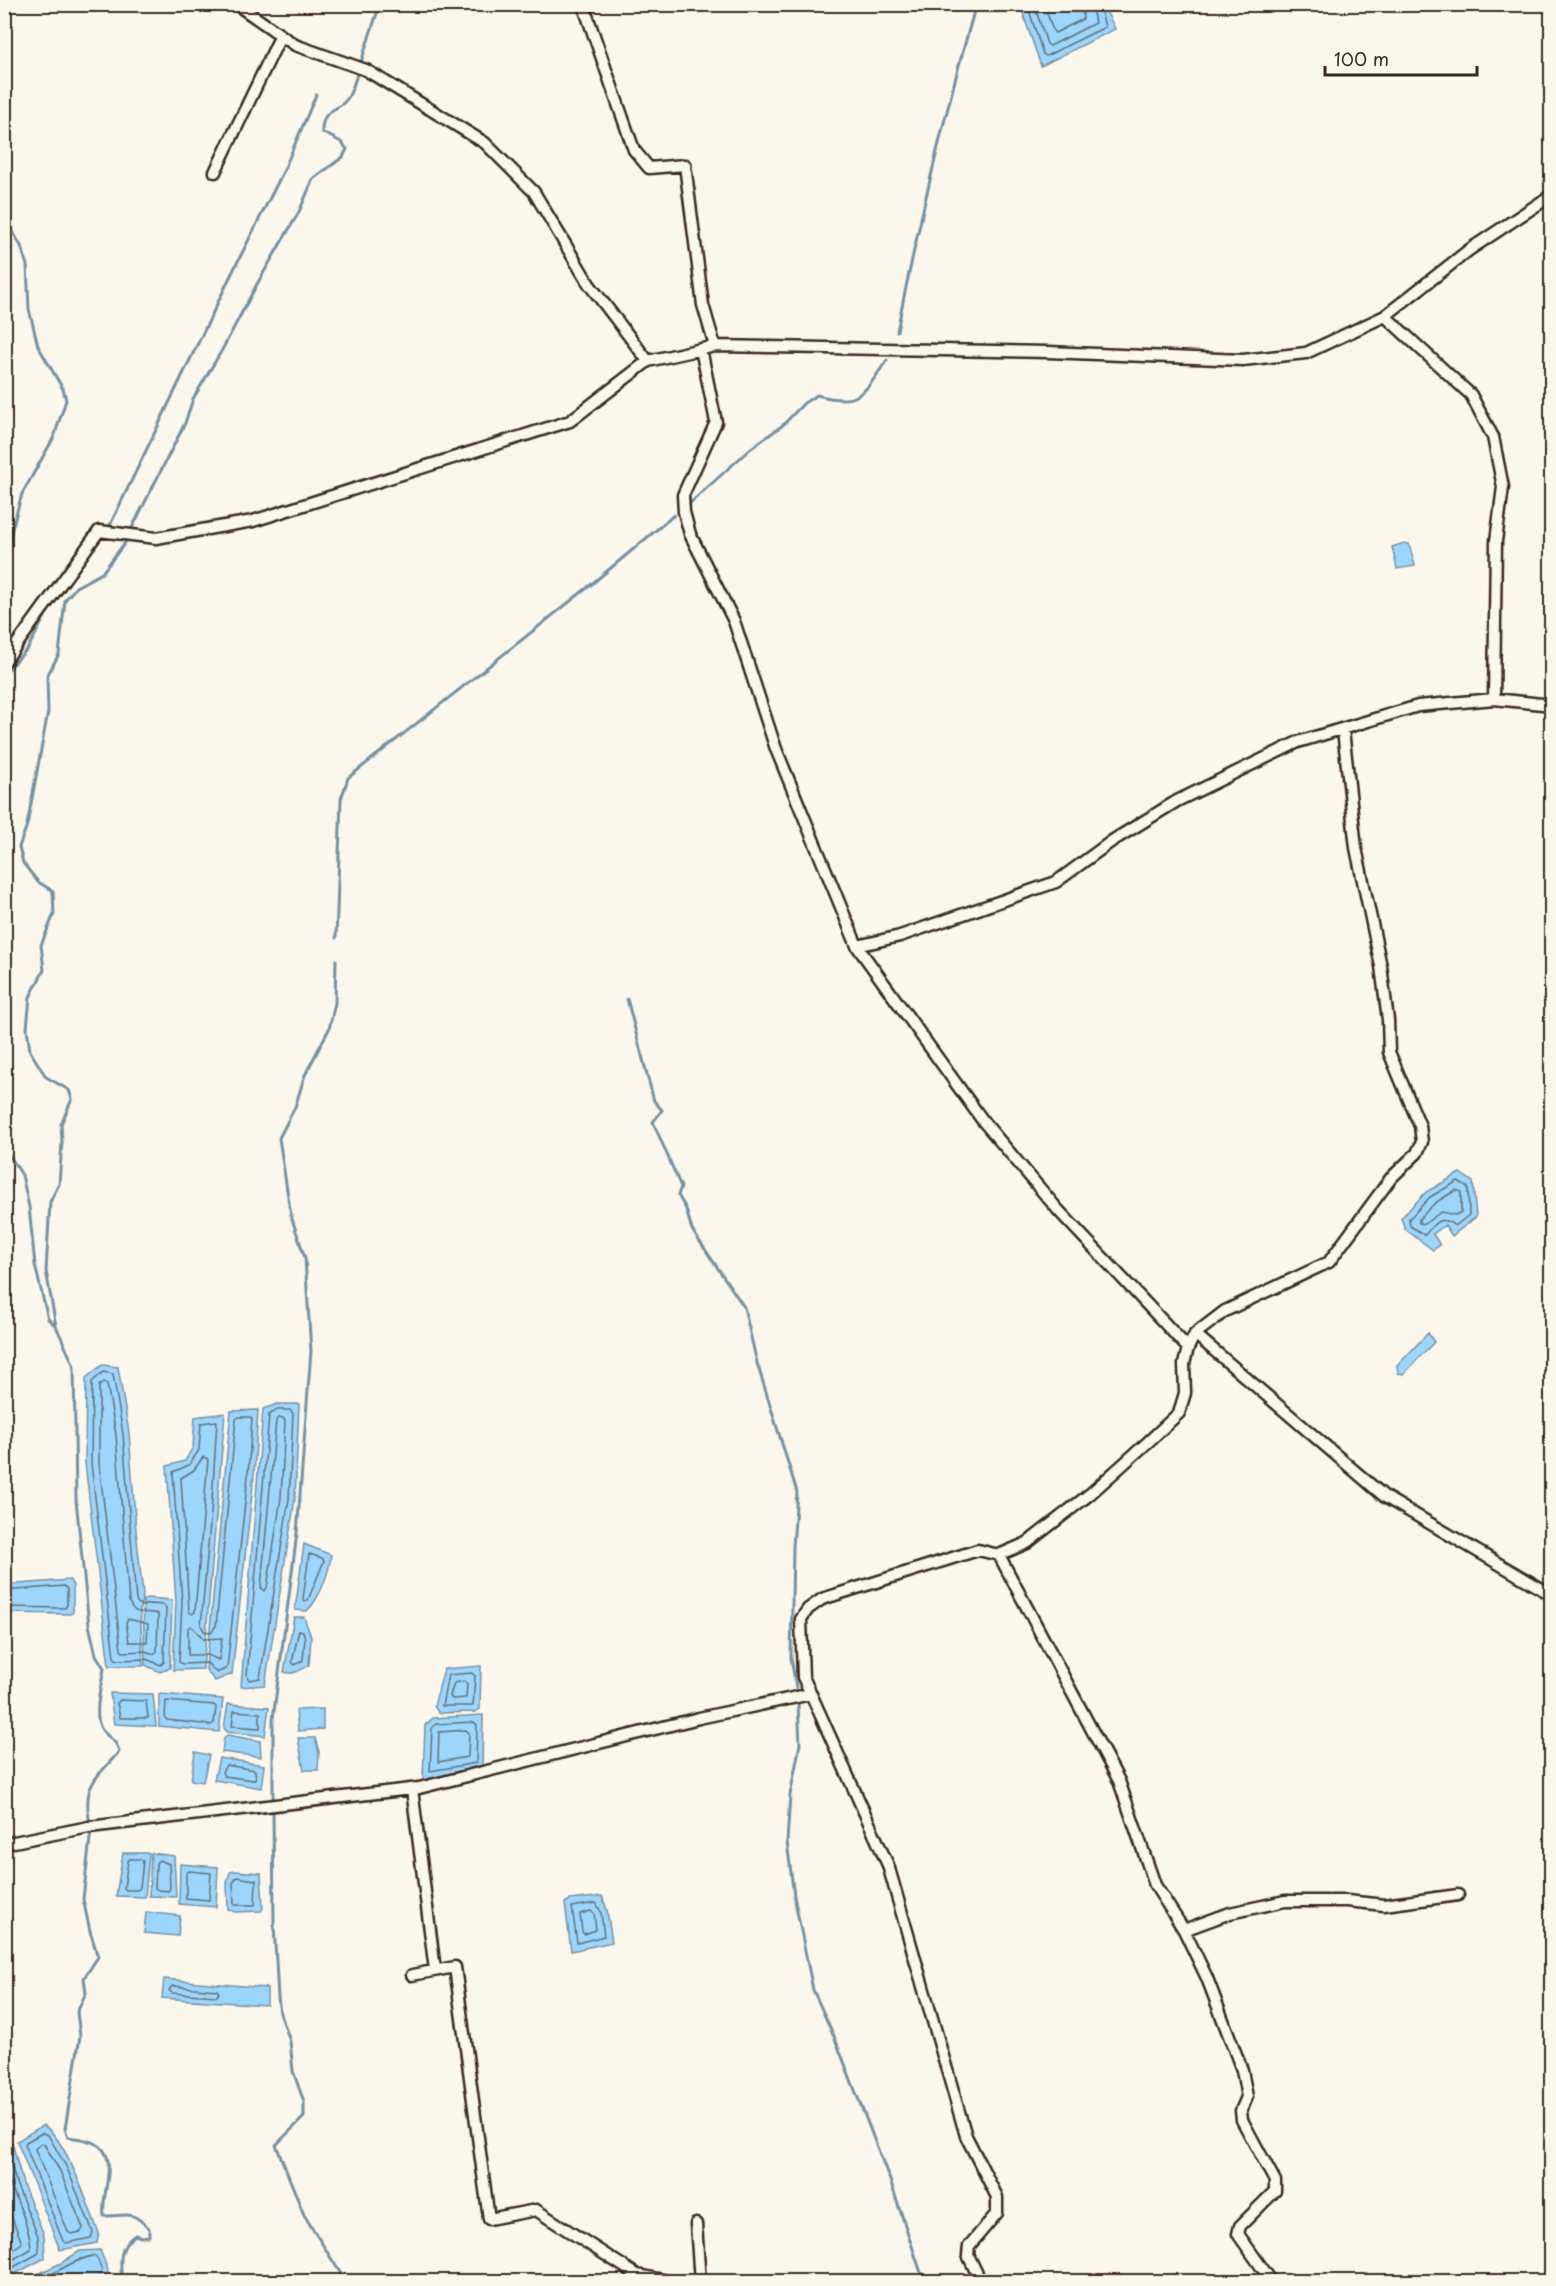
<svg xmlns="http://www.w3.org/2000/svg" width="1556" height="2286" viewBox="0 0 1556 2286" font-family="'Playpen Sans',sans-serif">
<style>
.water{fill:#9dd6fd;stroke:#7691a4;stroke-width:1.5}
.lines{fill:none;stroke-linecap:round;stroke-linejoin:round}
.shore{stroke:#626f77;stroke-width:1.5}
.stream{stroke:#7691a4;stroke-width:3}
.street-casing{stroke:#3b2a1e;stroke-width:15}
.street{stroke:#fbf7ec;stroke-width:10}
</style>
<rect width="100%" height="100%" fill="#fbf7ec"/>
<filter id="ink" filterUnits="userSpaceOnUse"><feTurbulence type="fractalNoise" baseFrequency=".0167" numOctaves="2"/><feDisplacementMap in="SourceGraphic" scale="12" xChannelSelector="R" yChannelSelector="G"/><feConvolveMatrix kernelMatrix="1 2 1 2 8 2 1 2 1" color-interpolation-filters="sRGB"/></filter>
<g filter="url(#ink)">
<path class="water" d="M1020,5H1103L1115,29L1041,66Z
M1404,543L1409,544L1415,566L1397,569L1392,547Z
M1460,1173L1473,1182L1476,1217L1452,1236L1445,1225L1433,1234L1440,1245L1433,1250L1405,1229L1401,1218L1426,1192Z
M1428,1333L1434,1342L1404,1374L1398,1373L1397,1366Z
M102,1365L118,1367L129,1433L136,1531L143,1595L140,1608L143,1666H109L85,1463L86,1378Z
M277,1404H299L295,1499L265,1685L241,1687L263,1409Z
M258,1410L254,1475L232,1674L215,1681L206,1670L231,1411Z
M225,1413L203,1669L173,1670L176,1602L167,1466L185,1461L193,1447L195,1417Z
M304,1544L331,1555C329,1573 320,1598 307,1611L295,1610Z
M70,1580L73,1586V1612L70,1614L5,1613V1585Z
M147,1598L172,1600L170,1668L160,1672L145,1665L143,1601Z
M294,1617H304L311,1637L309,1665C301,1670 294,1675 284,1672Z
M481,1666L480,1709L475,1712L439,1713L434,1706L444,1669Z
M110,1693L153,1694L156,1726L114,1724Z
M159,1694L223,1699L219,1732L159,1726Z
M228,1704L269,1707L265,1736L227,1732L224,1728Z
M323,1709V1729L298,1731L296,1710Z
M483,1715L482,1768L423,1780L425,1725L433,1718Z
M227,1735L260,1741L261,1757L222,1752L224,1738Z
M298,1738H315L319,1752L318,1770H304Z
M195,1752L209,1755L203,1782L191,1780Z
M219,1758L264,1765L261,1788L214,1780Z
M123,1853H149L145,1897L116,1896Z
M151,1853L174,1856L176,1897L149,1896Z
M180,1864L218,1867L216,1907L179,1904Z
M234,1871L261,1873L263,1908L261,1911L235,1912L228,1909L227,1883L230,1872Z
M602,1896L607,1910L612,1942L571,1951L565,1903L570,1900Z
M146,1912L180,1916L178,1936L144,1933Z
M164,1979L267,1988V2005L162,1998Z
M43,2125C67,2139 88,2206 99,2233L97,2243L60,2250L17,2141Z
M12,2142L23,2184L44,2235L45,2258L11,2276L4,2272V2144Z
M100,2250L108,2270L107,2277L97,2281H23L61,2263L80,2251Z"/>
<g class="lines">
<path class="shore" d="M1027,4L1043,54L1046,56L1105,27L1099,4
M1034,4L1047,44L1050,46L1095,23L1091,4
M1044,4L1053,31L1055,33L1083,19L1082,4
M1458,1181L1468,1187L1469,1215L1455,1226C1440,1215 1435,1222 1425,1235L1410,1226L1409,1219L1430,1197Z
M1456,1190L1461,1192V1212L1455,1215L1441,1212L1424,1224L1419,1223V1219L1435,1203Z
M103,1372L113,1374L123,1434L136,1601L141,1606L150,1604L164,1605L166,1608L164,1662L161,1665L146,1659L117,1660L114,1657L91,1463L92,1382Z
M104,1382L107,1384L116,1435L129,1602C136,1619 146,1609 158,1614L157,1651L154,1654L145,1651L123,1652L121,1650L99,1463V1386Z
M277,1410H290L293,1413L289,1499L260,1678L249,1680L247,1676L269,1415Z
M239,1417H249L252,1419L248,1475L227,1668L217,1673L207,1663L182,1664L179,1662L182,1602L173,1472L189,1465L199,1450L201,1423L217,1421L212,1501L201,1625L204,1631L211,1632L216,1626L236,1419Z
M278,1418H283L285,1421L281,1498L267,1588L264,1591L261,1587L276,1421Z
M203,1457L208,1459L195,1612L192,1614L189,1611L181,1478L194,1470Z
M309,1554L322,1558L324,1561L308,1600L305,1602L303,1599Z
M4,1591L64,1586L67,1589V1605L65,1608L4,1607
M128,1619L148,1624L147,1642H129L126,1622Z
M191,1626L204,1639L222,1638L219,1660L207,1655H188V1628Z
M299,1630L303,1631L305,1638L303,1660L295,1665L292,1662Z
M472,1673L475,1676L473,1706H442L448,1675Z
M464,1681L467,1684L466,1698L452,1699L450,1696L454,1683Z
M120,1700L146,1701L148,1718H120L117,1703Z
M166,1701L214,1705L216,1707L214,1723L211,1725L167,1720L165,1718Z
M234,1711L260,1713V1728L232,1726Z
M474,1722L477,1725L476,1763L430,1771L432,1727L436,1724Z
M466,1730L469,1733L468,1757L438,1762L439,1732Z
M226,1765L255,1770L256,1779L253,1780L224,1776L222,1772Z
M130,1859H140L143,1861L140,1888L137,1890H126L124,1888L128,1861Z
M159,1860L169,1864L170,1888L168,1891L158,1890L155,1888L156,1863Z
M189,1871L211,1873L209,1900L186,1898V1873Z
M237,1877L256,1880L255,1905H234L233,1883Z
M596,1903L601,1912L604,1936L577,1943L572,1907Z
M591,1911L594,1913L596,1930L584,1934L582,1932L580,1914Z
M172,1986L217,1990L219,1993L217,1996L172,1993L169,1990Z
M42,2133L48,2135L67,2168L93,2232L91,2238L66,2243L63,2241L25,2145L26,2142Z
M41,2143L44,2144L60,2171L83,2228L81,2232L71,2234L68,2232L35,2149Z
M4,2150L8,2152L17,2186L38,2236L39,2253L12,2268L4,2267
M4,2167C12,2193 30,2223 31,2249L12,2260H4
M4,2198L22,2243L11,2251H4
M37,2282C47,2277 87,2252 96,2257C98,2259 101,2268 102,2271L97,2282"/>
<path class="stream" d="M360,65L380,4
M4,216L21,246L27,265L29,309L38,346L63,389L66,400L54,437L22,494L11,532L4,596
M897,331C919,221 945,112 976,4
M688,505L750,449L783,425L804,403L817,395C860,407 864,393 887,360
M110,525L233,271L283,172L316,95
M131,530L185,423L193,399L222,350L257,284L299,212L313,179L343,157L347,149L341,142L322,132C322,107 338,112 347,99C352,92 355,80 358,71
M75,572L103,536
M4,674L28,648L50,607
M336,938L341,799L348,778L587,588L674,515
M627,999L654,1101L662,1110L653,1122L681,1187L678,1195L686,1209L692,1230L744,1307L757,1363L797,1492L793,1547L791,1658L797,1693
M4,1147L22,1175L29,1207L35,1265L48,1319L55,1325
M798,1704L800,1744L790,1795L787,1842L794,1896L813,1990L834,2036L891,2183L924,2282
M273,1802V1719L297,1533L311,1351L305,1258L291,1216L279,1138L295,1107L305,1075L329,1029L335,1003L336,960
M273,1808L274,1925L278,1997L280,2013L290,2041L293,2071L304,2102V2117L276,2145L304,2215L346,2282
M90,1824C82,1785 95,1779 119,1752C117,1740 109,1739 102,1730C92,1716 102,1684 104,1668L96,1655L89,1625L76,1500L74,1366L56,1326L46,1271L50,1202L59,1184L62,1142L61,1124L72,1099L69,1090L46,1077L30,1051L27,1028L30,997L44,970L41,945L54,914L53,891L38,882L23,863L19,847L27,825L48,712L47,676L59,654L65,600L76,587L102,573L127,540
M91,1830L83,1899L90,1931L98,1957L84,1978L86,1993L77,2012L80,2036L65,2129L68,2137C75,2138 85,2139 92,2142C123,2154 100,2192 104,2216C129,2217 128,2208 149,2228V2236L141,2237L135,2235C118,2247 120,2262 122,2282"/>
<defs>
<path id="street" d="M236,4L295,45L366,70L485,143L534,192L589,284L648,361
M583,4L634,150L649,168L685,165L703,305L715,346
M215,172L281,35
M1385,316L1471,395L1493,437L1503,487L1496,541L1494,699
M701,349L716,422L683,495L684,512L690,534L734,621L776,749L857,946L983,1121L1059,1211L1188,1348
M4,662L99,531L156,538L253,521L570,421L648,361L715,346L1048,352L1243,360L1306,353L1385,316L1469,250L1552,195
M857,946L900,936L1056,882L1112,841L1177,801L1298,742L1418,706L1494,699L1552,705
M1195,1334L1385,1497L1552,1595
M999,1555L1119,1781L1155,1885L1184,1930L1207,1978L1242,2070L1247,2097L1241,2111L1242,2120L1275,2181V2191L1240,2226L1238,2234L1272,2282
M811,1694L888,1865L966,2136L997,2197V2213L969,2246L968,2255L981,2282
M412,1789L435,1970
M4,1844L89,1827L419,1788L699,1718L811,1694L803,1677L801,1619L808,1609L822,1599L978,1550L999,1555L1027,1543L1090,1494L1148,1442L1179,1413L1185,1393L1184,1364L1188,1348L1195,1334L1225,1311L1329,1262L1391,1178L1417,1153L1422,1142L1420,1126L1389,1052L1388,1020L1381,966L1356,848L1343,730
M1184,1930L1230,1913L1285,1901H1347L1384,1905L1458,1895
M412,1975L455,1967L489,2219L536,2210L637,2275L674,2282
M696,2224L700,2282"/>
</defs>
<use href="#street" class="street-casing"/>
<use href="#street" class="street"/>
</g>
</g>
<rect width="1556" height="2286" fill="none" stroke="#fbf7ec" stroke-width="24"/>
<rect x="12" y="12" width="1532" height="2262" fill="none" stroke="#3b2a1e" stroke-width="2" filter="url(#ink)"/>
<path d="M1325 66v9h152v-9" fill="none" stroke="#3b2a1e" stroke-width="3"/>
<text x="1334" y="66" font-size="18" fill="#3b2a1e" stroke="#fbf7ec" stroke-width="4.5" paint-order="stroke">100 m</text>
</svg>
